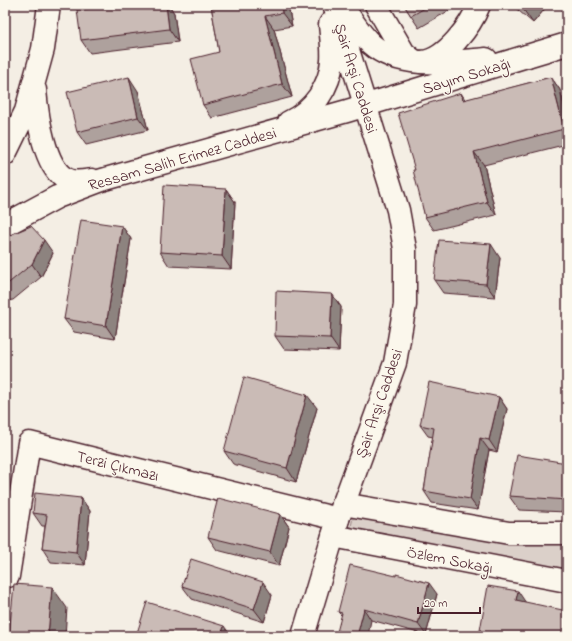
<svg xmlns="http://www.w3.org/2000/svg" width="572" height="641" viewBox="0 0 572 641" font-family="'Indie Flower',sans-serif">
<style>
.green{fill:#dbd0c9;stroke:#92787a}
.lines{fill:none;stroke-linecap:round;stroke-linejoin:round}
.minor-casing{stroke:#4a1f2b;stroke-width:25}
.tertiary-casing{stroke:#4a1f2b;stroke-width:25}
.primary-casing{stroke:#4a1f2b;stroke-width:25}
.minor{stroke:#fbf7ec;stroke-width:22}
.tertiary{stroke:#fbf7ec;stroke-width:22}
.primary{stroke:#fbf7ec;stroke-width:22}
.wall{fill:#aea19d;stroke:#4a1f2b}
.shaded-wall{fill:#8d837f;stroke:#4a1f2b}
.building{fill:#cabbb6;stroke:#4a1f2b}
.labels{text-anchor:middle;stroke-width:3;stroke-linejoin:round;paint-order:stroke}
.street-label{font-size:16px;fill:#4a1f2b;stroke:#fbf7ec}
</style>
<rect width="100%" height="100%" fill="#f4eee4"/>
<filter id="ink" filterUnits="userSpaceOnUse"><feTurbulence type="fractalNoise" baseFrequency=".025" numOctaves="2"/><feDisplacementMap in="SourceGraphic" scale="8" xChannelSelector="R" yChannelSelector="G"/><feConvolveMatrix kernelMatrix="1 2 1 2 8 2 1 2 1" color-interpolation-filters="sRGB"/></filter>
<g filter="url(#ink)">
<path class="green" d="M355,510L567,542V578L349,534Z"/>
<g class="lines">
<defs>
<path id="minor" d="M376,5L404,53L414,61
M422,62C446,60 471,25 479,5
M343,504L509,533H567
M333,536L567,581
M8,576L29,443L338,519"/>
<path id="tertiary" d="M527,56L567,44"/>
<path id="primary" d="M341,5C351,18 359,33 371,44C400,70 451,62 486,59
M35,90C37,113 44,170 68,180C75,183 85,181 92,180
M289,122C313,111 330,87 332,61C333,49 331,36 330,24
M5,154L26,111L43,49L49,5
M5,225L57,197L102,180L347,111L527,56
M303,636L338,519L395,363L405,305V249L398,210L334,5"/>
</defs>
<use href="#minor" class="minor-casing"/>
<use href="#tertiary" class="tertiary-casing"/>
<use href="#primary" class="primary-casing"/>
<use href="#minor" class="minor"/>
<use href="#tertiary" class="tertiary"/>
<use href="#primary" class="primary"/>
</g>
<path class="wall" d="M121,5H169L174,13L178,42L90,53L81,40Z
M211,5H288L292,26L274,29L292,97L212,118L203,105L219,52Z
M404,5H454L455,7L419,28L411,16Z
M512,5H548L533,23Z
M551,77L560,90L567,117V144L484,165L496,215L434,230L425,217L415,170L465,100Z
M138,91L148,130L86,145L77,132Z
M226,189L235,202L231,269L169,266L160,252Z
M122,226L131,239L115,339L74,332L64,319Z
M5,237L53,253L41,277L13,300L5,301Z
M500,258L495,297L443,293L434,280Z
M332,294L341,307L339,351L284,349L275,336Z
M499,397L507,409L497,452L489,450L478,510L432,503L424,491L433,437L428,436L420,425Z
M317,408L296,482L233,464L224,451Z
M567,463V512L519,510L509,496Z
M81,498L90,511L85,565L51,562L42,548L45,526H42L33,513Z
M280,514L289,527L279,566L217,550L208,537Z
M182,586L272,595L264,622L192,599Z
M437,594L426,635L371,620L341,615L338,612Z"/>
<path class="shaded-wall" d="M166,5H169L174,13L178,42L169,29Z
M281,5H288L292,26L282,13Z
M527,5H548L533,23L523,9Z
M265,16L274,29L292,97L282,84Z
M129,77L138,91L148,130L138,117Z
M551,77L560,90L567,117V133L564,129Z
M461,93L470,107L463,100Z
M474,152L484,165L496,215L487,202Z
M226,189L235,202L231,269L222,256Z
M122,226L131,239L115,339L106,326Z
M44,240L53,253L41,277L32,264Z
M491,244L500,258L495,297L486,284Z
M332,294L341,307L339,351L330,338Z
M307,395L317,408L296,482L287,468Z
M499,397L507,409L497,452L489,440Z
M480,438L489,450L478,510L470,499Z
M81,498L90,511L85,565L76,552Z
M280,514L289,527L279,566L270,552Z
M263,582L272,595L264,622L254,609Z
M429,583L437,594L426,635L418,624Z
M52,587L67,608L65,636H48Z
M518,591L526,603L516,600Z
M364,609L371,620L368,636H357Z
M224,626L231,636H221Z"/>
<path class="building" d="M121,5H166L169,29L81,40L77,10Z
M211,5H281L282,13L265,16L282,84L203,105L191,59L219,52Z
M404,5H430L411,16Z
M518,5H527L523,9Z
M129,77L138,117L77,132L67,92Z
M551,77L564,129L474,152L487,202L425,217L413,170H415L398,113L461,93L463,100Z
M164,185L226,189L222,256L160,252Z
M81,220L122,226L106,326L64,319Z
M31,226L44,240L32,264L5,286V237Z
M439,240L491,244L486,284L434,280Z
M276,291L332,294L330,338L275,336Z
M244,377L307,395L287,468L224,451Z
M429,382L499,397L489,440L480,438L470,499L424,491L434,428L420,425Z
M517,455L567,463V500L509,496Z
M35,493L81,498L76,552L42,548L47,515L33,513Z
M218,498L280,514L270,552L208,537Z
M191,559L263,582L254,609L182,586Z
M350,565L396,576V574L429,583L418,624L364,609L357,636H336L342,613L338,612Z
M14,584L52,587L48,636H9Z
M488,586L518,591L516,600L567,611V636H479Z
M147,602L224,626L221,636H136Z"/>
</g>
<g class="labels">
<g class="street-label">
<text transform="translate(466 75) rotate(-17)" y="6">Sayım Sokağı</text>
<text transform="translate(357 78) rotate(73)" y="6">Şair Arşi Caddesi</text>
<text transform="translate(182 158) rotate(-16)" y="6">Ressam Salih Erimez Caddesi</text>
<text transform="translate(378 403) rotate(-71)" y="6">Şair Arşi Caddesi</text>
<text transform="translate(118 465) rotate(14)" y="6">Terzi Çıkmazı</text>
<text transform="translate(450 559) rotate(11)" y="6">Özlem Sokağı</text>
</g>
</g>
<rect width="572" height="641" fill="none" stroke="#fbf7ec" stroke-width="20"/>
<rect x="10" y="10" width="552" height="621" fill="none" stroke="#4a1f2b" stroke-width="1.5" filter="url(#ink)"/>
<path d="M418 607v6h62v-6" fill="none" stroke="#4a1f2b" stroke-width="2"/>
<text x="424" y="607" font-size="12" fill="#4a1f2b" stroke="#fbf7ec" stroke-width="3" paint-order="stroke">20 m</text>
</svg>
